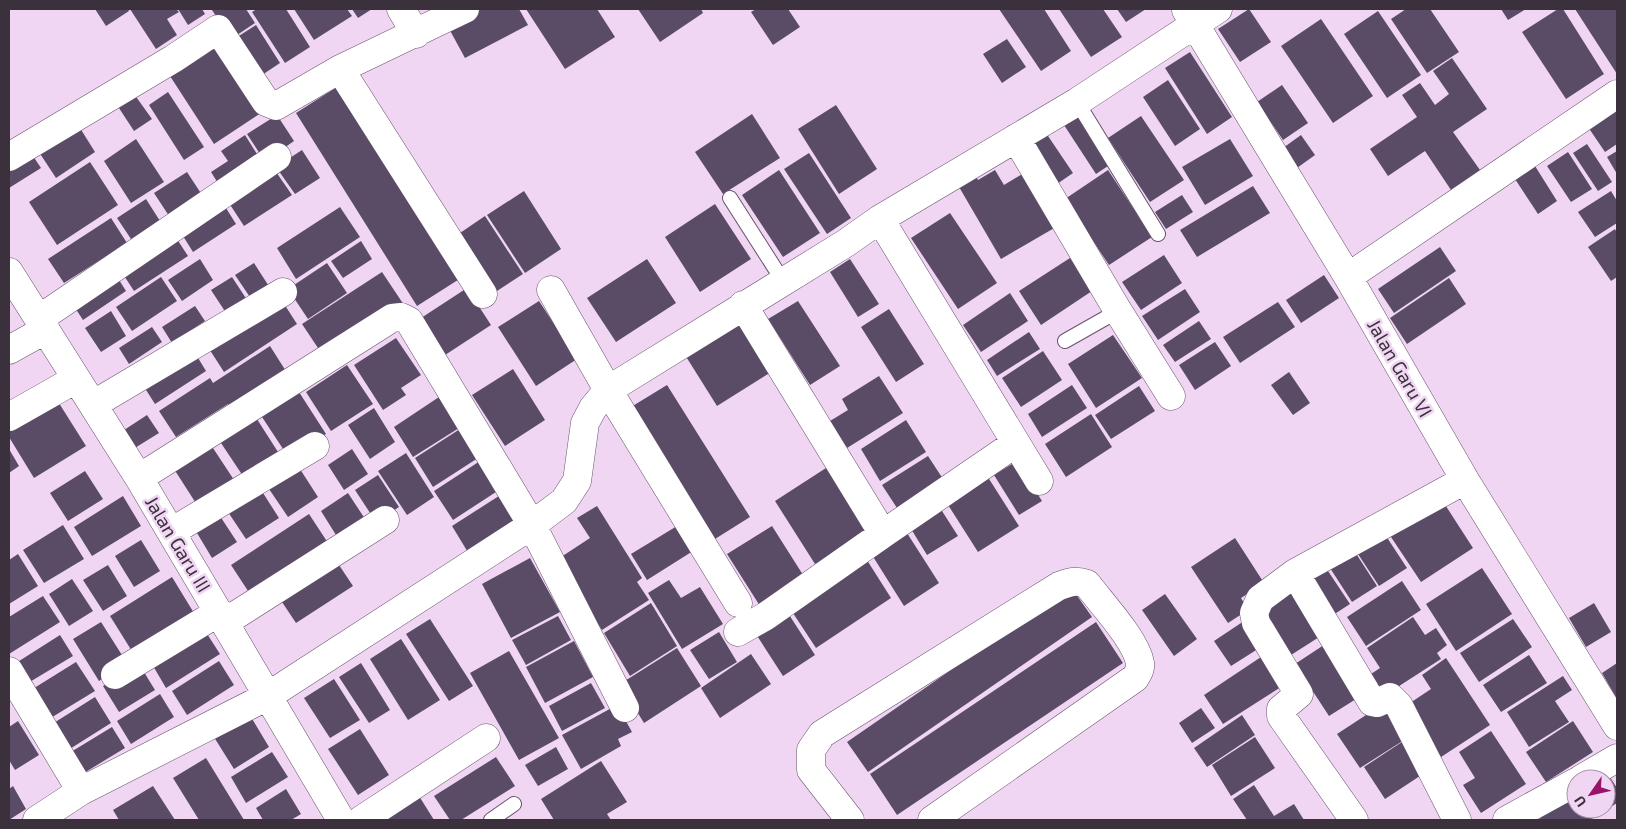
<svg xmlns="http://www.w3.org/2000/svg" width="1626" height="829" viewBox="0 0 1626 829" font-family="'Exo 2',sans-serif">
<style>
.building{fill:#5a4c67}
.lines{fill:none;stroke-linecap:round;stroke-linejoin:round}
.service-casing{stroke:#68526b;stroke-width:16}
.minor-casing{stroke:#68526b;stroke-width:29}
.service{stroke:#fff;stroke-width:14}
.minor{stroke:#fff;stroke-width:28}
.labels{text-anchor:middle;stroke-width:5;stroke-linejoin:round;paint-order:stroke}
.street-label{font-size:19px;fill:#3b313c;stroke:#f0d6f3}
</style>
<rect width="100%" height="100%" fill="#f0d6f3"/>
<path class="building" d="M95,9H128L129,11L106,26Z
M130,9H176L179,12L167,19L177,35L156,49Z
M178,9H202L205,14L188,25Z
M246,9L255,23L231,39L212,10Z
M257,9H286L310,47L285,63L252,12Z
M294,9H347L352,16L314,40Z
M352,9H372L358,18Z
M477,9H519L528,25L465,58L447,25Z
M526,9H597L615,37L565,69Z
M638,9H701L703,13L660,42Z
M756,9H788L800,27L773,45L751,12Z
M999,9H1044L1071,51L1041,71Z
M1059,9H1103L1122,37L1091,57Z
M1117,9H1146L1126,22Z
M1249,9L1271,42L1240,62L1218,29Z
M1406,9H1430L1459,52L1427,73L1391,19Z
M1501,9H1526L1508,20Z
M1558,9H1563L1604,74L1566,99L1522,32Z
M1575,9H1617V74Z
M1378,11L1421,75L1387,98L1344,34Z
M1321,19L1373,96L1333,123L1281,46Z
M256,25L280,63L256,79L231,41Z
M1007,39L1026,67L1002,83L983,54Z
M217,45L261,113L214,144L170,76Z
M1190,52L1232,117L1207,134L1165,68Z
M1452,58L1487,109L1453,132L1480,170L1451,190L1425,151L1388,176L1370,149L1417,117L1402,95L1420,83L1435,105L1449,94L1433,71Z
M1168,80L1200,129L1175,146L1143,97Z
M340,85L461,278L417,306L296,113Z
M1282,85L1308,123L1283,140L1257,102Z
M168,92L204,147L184,160L149,105Z
M134,94L152,119L134,131L117,105Z
M836,105L877,169L839,194L798,129Z
M1617,110V144L1605,152L1586,124Z
M752,114L780,158L723,194L695,152Z
M277,115L294,141L284,148L281,144L262,157L247,134Z
M1080,115L1111,164L1096,174L1064,125Z
M1141,116L1184,180L1150,202L1108,138Z
M75,120L95,152L56,178L35,146Z
M1046,133L1073,173L1057,184L1030,144Z
M245,135L262,162L221,188L211,172L228,161L221,151Z
M1301,135L1315,155L1297,168L1283,148Z
M136,139L164,182L131,203L104,161Z
M1230,139L1253,176L1205,205L1182,167Z
M1587,144L1612,182L1598,191L1573,153Z
M29,150L41,168L9,188V163Z
M302,150L320,178L295,194L276,167Z
M1617,151V174L1607,157Z
M1568,152L1592,189L1571,202L1547,166Z
M809,153L851,218L827,234L784,169Z
M90,162L118,205L57,245L29,202Z
M1535,166L1557,201L1538,214L1515,179Z
M274,169L292,195L244,226L227,200Z
M972,169L978,180L995,170L1004,185L1024,173L1056,227L1001,259L955,180Z
M779,170L820,233L783,257L742,195Z
M1108,170L1152,237L1109,265L1065,199Z
M187,172L206,201L173,222L154,193Z
M1253,186L1270,213L1197,257L1180,230Z
M524,191L561,249L525,273L487,215Z
M1611,191L1617,201V223L1595,237L1578,212Z
M1182,195L1193,212L1166,229L1155,212Z
M146,199L160,221L131,239L117,218Z
M221,200L236,224L193,252L178,228Z
M715,204L751,259L700,292L665,237Z
M340,207L360,237L296,279L277,248Z
M950,213L997,283L958,309L911,238Z
M485,216L523,274L497,291L460,233Z
M111,218L127,243L64,283L48,259Z
M1615,229L1617,233V277L1611,281L1588,247Z
M173,233L188,256L134,291L119,268Z
M361,241L372,259L343,278L331,261Z
M1440,247L1456,271L1394,313L1378,289Z
M1164,255L1182,283L1141,310L1122,282Z
M1070,258L1092,291L1041,325L1019,291Z
M200,259L213,280L182,301L168,280Z
M647,259L676,303L616,342L587,298Z
M850,259L879,304L858,317L830,272Z
M254,263L272,291L254,303L235,275Z
M327,263L347,293L308,319L288,289Z
M114,272L126,291L83,320L70,300Z
M382,272L404,305L324,357L302,324Z
M1324,275L1339,298L1301,323L1286,300Z
M161,277L177,301L132,331L116,307Z
M232,277L251,306L230,319L211,290Z
M1449,278L1466,304L1407,344L1390,318Z
M467,288L491,325L442,357L418,320Z
M1185,289L1200,312L1158,340L1142,316Z
M1010,293L1028,321L981,352L963,325Z
M279,296L297,324L224,372L206,344Z
M539,301L577,359L536,386L498,327Z
M798,301L840,366L810,385L768,319Z
M1278,302L1295,327L1240,363L1223,337Z
M195,306L205,321L172,343L162,327Z
M889,309L924,364L896,382L861,327Z
M111,311L126,336L101,352L85,328Z
M743,318L776,369L717,406L685,355Z
M1199,321L1211,339L1175,362L1163,345Z
M152,327L162,342L129,364L119,348Z
M1029,332L1040,349L997,376L987,360Z
M1113,335L1142,378L1096,408L1068,364Z
M396,338L421,375L401,388L406,395L383,410L354,365Z
M1215,342L1231,366L1195,390L1179,365Z
M270,346L289,376L234,413L228,404L176,437L159,411L210,378L213,383Z
M192,348L206,371L155,404L141,382Z
M1043,351L1062,380L1021,407L1002,378Z
M347,365L373,404L331,431L306,392Z
M513,369L545,420L505,446L472,395Z
M1289,372L1310,403L1293,415L1271,385Z
M879,376L903,413L847,448L830,421L848,410L842,399Z
M667,385L750,517L715,539L631,407Z
M1072,385L1087,408L1042,437L1028,414Z
M1139,386L1155,411L1111,439L1095,415Z
M299,392L326,434L289,458L262,417Z
M439,397L459,428L413,457L394,427Z
M57,400L86,446L34,478L9,437V431Z
M374,408L395,442L370,459L348,425Z
M1091,414L1112,447L1066,477L1045,444Z
M147,415L159,433L130,451L118,434Z
M255,416L278,452L243,476L219,440Z
M906,420L926,452L880,481L861,449Z
M460,429L478,458L433,487L415,458Z
M211,445L236,483L199,508L174,469Z
M9,449L19,466L9,473Z
M352,449L368,474L344,490L328,465Z
M406,453L434,497L407,515L378,471Z
M928,456L945,482L899,511L882,485Z
M480,461L499,490L453,520L434,491Z
M1017,461L1042,501L1019,515L994,475Z
M298,466L318,497L288,517L267,486Z
M826,468L866,532L815,564L775,501Z
M85,471L103,499L68,521L50,493Z
M984,471L1019,526L978,552L943,497Z
M378,475L399,507L376,522L355,490Z
M256,482L279,518L246,539L222,503Z
M348,493L369,525L341,543L321,511Z
M502,494L520,521L469,554L452,526Z
M123,496L141,526L92,556L74,527Z
M935,500L958,536L927,555L905,519Z
M1442,500L1473,548L1421,582L1389,534Z
M597,506L642,578L637,582L649,600L602,630L555,561L590,538L577,518Z
M218,513L237,542L212,558L194,528Z
M309,514L330,546L252,597L231,565Z
M63,525L84,559L44,583L23,550Z
M677,526L693,551L647,580L631,554Z
M772,526L805,578L760,606L727,554Z
M907,533L939,583L904,606L872,555Z
M1384,533L1407,568L1379,586L1356,551Z
M1235,538L1264,583L1241,598L1248,610L1228,623L1191,567Z
M141,540L160,571L134,587L115,556Z
M1355,552L1377,586L1352,602L1330,568Z
M18,554L38,586L9,604V560Z
M865,557L891,598L816,648L789,607Z
M530,558L560,612L511,638L482,584Z
M335,559L353,586L296,623L278,596Z
M108,565L127,596L103,611L83,580Z
M1326,568L1350,604L1330,617L1307,581Z
M1482,568L1512,614L1456,651L1426,604Z
M172,577L197,618L135,656L110,616Z
M72,579L93,611L69,626L49,594Z
M669,580L681,598L700,587L723,624L682,649L648,593Z
M1402,581L1421,610L1366,646L1347,617Z
M1294,582L1327,632L1291,655L1258,606Z
M1071,587L1092,617L868,772L847,742Z
M1165,594L1197,639L1174,656L1142,610Z
M43,596L60,622L9,654V617Z
M651,603L677,646L630,676L604,633Z
M1594,603L1611,632L1586,647L1569,618Z
M786,610L815,655L783,676L754,631Z
M558,616L571,640L526,665L512,640Z
M1413,617L1425,635L1436,628L1447,645L1437,653L1441,659L1379,699L1365,678L1380,668L1367,648Z
M430,619L473,686L449,701L406,634Z
M1513,619L1532,647L1479,682L1460,653Z
M1244,621L1261,647L1231,666L1214,641Z
M101,622L127,663L99,681L73,639Z
M1096,622L1123,663L897,815L870,774Z
M202,626L220,654L166,688L149,659Z
M719,632L737,662L709,679L690,650Z
M60,635L73,656L28,683L16,663Z
M401,639L440,700L408,720L370,659Z
M574,641L593,677L545,703L526,667Z
M1330,641L1364,694L1329,716L1295,664Z
M677,648L701,686L644,723L620,684Z
M509,651L559,738L519,760L470,673Z
M751,654L771,684L720,718L701,688Z
M1264,655L1284,685L1223,724L1204,695Z
M1529,655L1547,683L1501,712L1483,685Z
M1446,658L1490,725L1441,757L1407,705L1431,689L1422,675Z
M219,661L234,685L187,715L172,691Z
M76,662L95,691L49,719L31,690Z
M361,663L390,710L369,723L339,677Z
M1617,663V699L1602,673Z
M139,664L155,690L119,712L103,686Z
M1563,676L1572,690L1555,701L1569,722L1529,747L1507,712Z
M334,679L360,720L330,738L304,698Z
M591,683L605,708L562,731L549,706Z
M160,694L174,717L131,744L117,721Z
M95,697L111,723L65,752L49,726Z
M1389,700L1412,735L1360,768L1337,734Z
M617,705L632,732L618,739L621,746L581,769L562,735Z
M1201,708L1215,728L1192,743L1179,723Z
M248,712L269,747L234,769L212,734Z
M1242,715L1255,735L1207,767L1194,748Z
M18,721L39,755L15,770L9,760V727Z
M1573,721L1593,752L1546,782L1526,752Z
M112,727L125,748L79,776L66,755Z
M360,729L389,775L358,795L328,749Z
M1491,731L1526,784L1481,813L1463,785L1475,778L1459,752Z
M1255,737L1275,768L1231,796L1212,765Z
M1408,738L1429,770L1385,799L1364,767Z
M556,747L568,769L538,786L525,765Z
M272,752L288,777L246,803L231,777Z
M496,757L515,786L461,820H450L434,796Z
M206,758L244,820H199L173,778Z
M601,761L627,802L607,814L611,820H554L541,799Z
M1606,771L1617,788V803L1590,820H1541L1538,815L1576,790V809H1606Z
M1254,785L1274,816L1294,804L1304,820H1247L1233,799Z
M13,786L26,809L9,820V789Z
M153,786L175,820H119L113,810Z
M286,789L301,814L291,820H263L256,808Z
M419,796L434,820H381Z"/>
<g class="lines">
<defs>
<path id="service" d="M1077,102L1158,234
M730,198L783,281
M1065,341L1118,311
M491,820L514,804"/>
<path id="minor" d="M401,9L416,34
M1186,10L1348,277L1465,480L1617,726
M340,69L483,294
M1016,138L1118,311L1171,396
M9,157L173,59L218,29L266,102L276,106L340,69L465,9
M880,219L1039,481
M9,272L139,478L341,820
M1348,277L1617,94
M551,290L608,390L738,603
M39,319L277,157
M9,350L45,330
M94,404L283,292
M9,417L76,379
M139,478L392,318L401,317L409,321L532,525L625,708
M171,532L315,446
M883,534L1016,443
M1295,573L1372,702L1377,703L1390,697L1399,706L1457,820
M225,622L385,520
M738,632L766,616L883,534L743,305
M9,671L81,791
M115,675L219,612
M1581,779L1617,758
M37,820L81,791L268,696L532,525L564,501L577,481L585,423L593,408L608,390L846,243L880,219L1077,102L1218,9
M361,820L486,738
M850,820L811,770V750L822,734L1059,586C1070,582 1076,580 1087,584C1102,604 1136,640 1140,663C1141,669 1138,673 1135,678L932,820
M1354,820L1281,716V709L1299,694L1256,623L1254,613L1260,599L1295,573L1465,480
M1507,820L1576,782"/>
</defs>
<use href="#service" class="service-casing"/>
<use href="#minor" class="minor-casing"/>
<use href="#service" class="service"/>
<use href="#minor" class="minor"/>
</g>
<g class="labels">
<g class="street-label">
<text transform="translate(1400 368) rotate(60)" y="7">Jalan Garu VI</text>
<text transform="translate(178 544) rotate(59)" y="7">Jalan Garu III</text>
</g>
</g>
<rect width="1626" height="829" fill="none" stroke="#3b313c" stroke-width="20"/>
<g transform="translate(1591 794) rotate(236)"><circle r="24" fill="#f0d6f3" stroke="#a894aa"/>
<path d="M0-4L9 19L0 12L-9 19Z" fill="#991468"/>
<text y="-8" font-size="14" font-weight="bold" text-anchor="middle" fill="#3b313c">U</text>
</g>
</svg>
